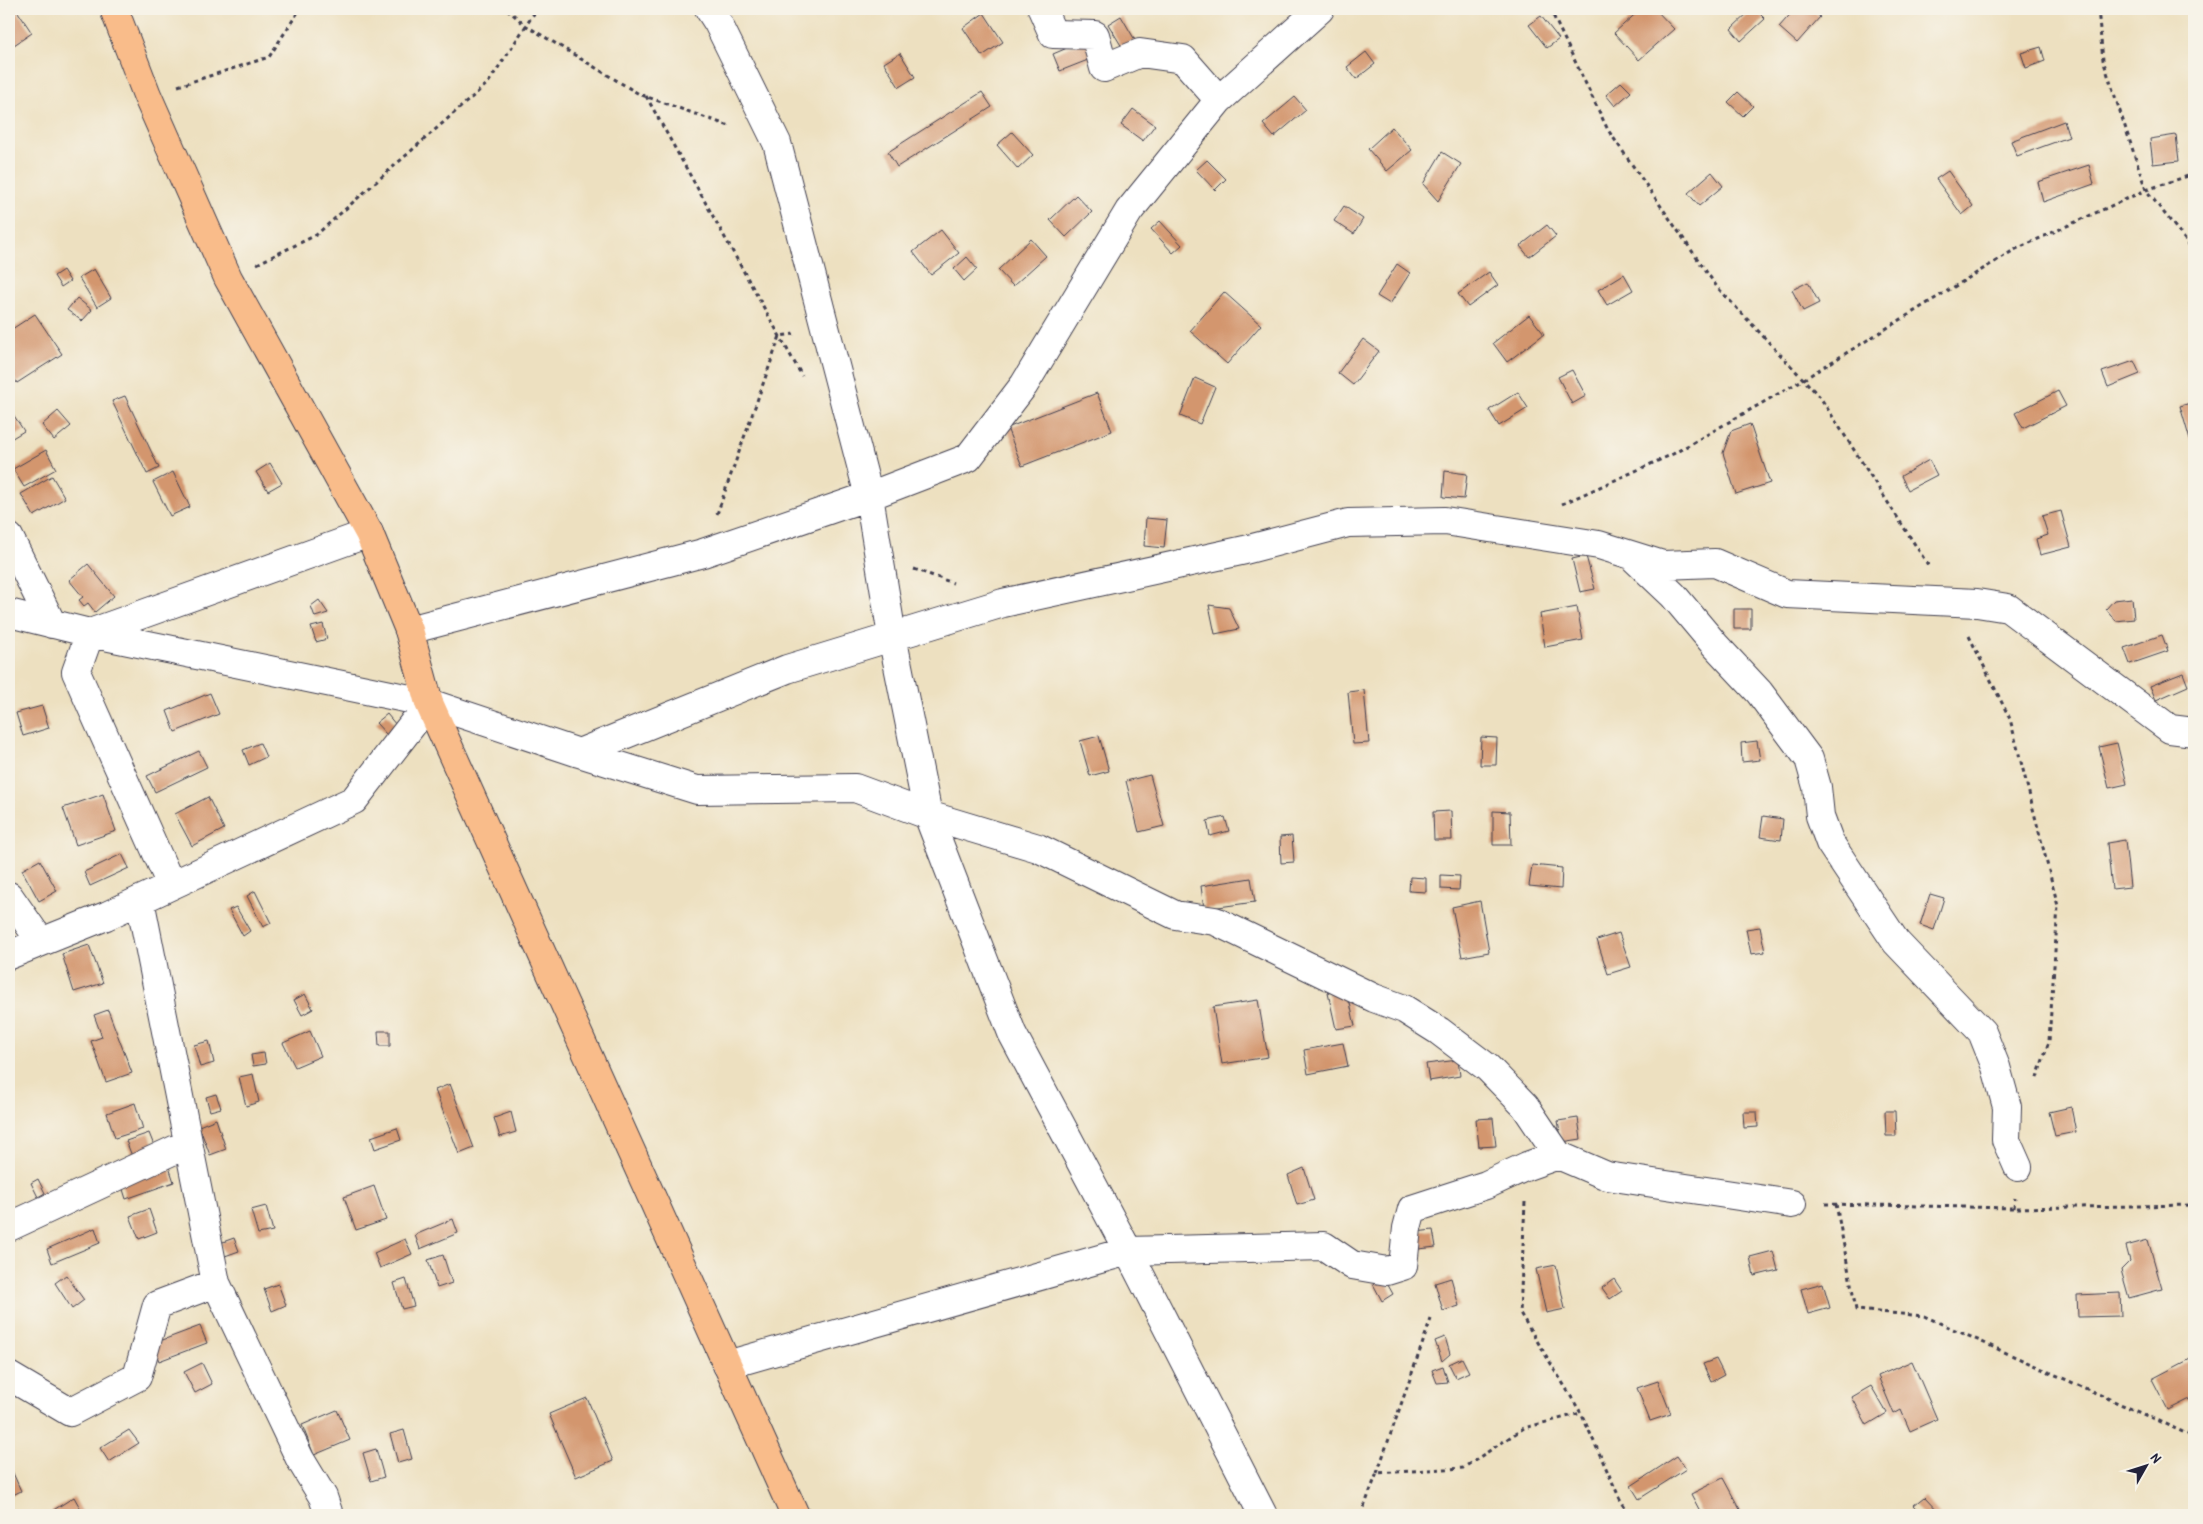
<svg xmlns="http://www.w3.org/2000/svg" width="2203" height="1524" viewBox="0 0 2203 1524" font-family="'Patrick Hand',sans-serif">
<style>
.building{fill:#d3966e}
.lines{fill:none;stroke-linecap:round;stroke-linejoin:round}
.street-casing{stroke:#403e4f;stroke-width:30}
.highway-casing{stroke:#403e4f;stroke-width:30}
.path{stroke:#403e4f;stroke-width:3;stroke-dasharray:4 4;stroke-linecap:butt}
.street{stroke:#fff;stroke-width:28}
.highway{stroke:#f9bc8a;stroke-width:28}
</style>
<rect width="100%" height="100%" fill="#f7f3e8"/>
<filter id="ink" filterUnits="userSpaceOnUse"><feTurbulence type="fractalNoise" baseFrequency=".02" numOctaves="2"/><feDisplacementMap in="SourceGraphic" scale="10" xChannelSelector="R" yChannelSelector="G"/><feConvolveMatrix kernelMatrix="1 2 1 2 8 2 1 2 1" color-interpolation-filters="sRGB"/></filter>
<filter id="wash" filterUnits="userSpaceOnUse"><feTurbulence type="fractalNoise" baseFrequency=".0096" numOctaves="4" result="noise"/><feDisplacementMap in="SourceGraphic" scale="20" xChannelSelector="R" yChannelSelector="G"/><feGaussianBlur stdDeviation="1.12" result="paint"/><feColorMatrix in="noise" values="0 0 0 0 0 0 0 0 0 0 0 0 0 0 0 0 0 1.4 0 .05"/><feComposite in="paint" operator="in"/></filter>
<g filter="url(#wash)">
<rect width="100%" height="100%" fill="#ede0c0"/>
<g id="blocks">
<path class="building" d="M13,9H16L32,33L14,45L9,36V11Z
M1641,9H1655L1674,29L1639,60L1614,33Z
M1752,9H1755L1765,19L1741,41L1731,29Z
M1795,9H1811L1820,17L1797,43L1779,27Z
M984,13L1003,42L982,56L963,28Z
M1121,16L1135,40L1122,47L1108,24Z
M1541,16L1559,39L1547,48L1529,25Z
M1086,40L1093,58L1060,71L1053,54Z
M2041,47L2045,61L2026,68L2021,53Z
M1366,52L1375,64L1356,79L1347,67Z
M900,53L915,77L899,87L884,63Z
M1621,82L1631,92L1615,106L1606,95Z
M982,92L992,107L897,167L888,152Z
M1738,92L1753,106L1743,116L1728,102Z
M1295,97L1306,110L1274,137L1263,124Z
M1133,109L1155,125L1143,141L1121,125Z
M2064,121L2069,137L2017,156L2011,141Z
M1392,127L1412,150L1387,171L1368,149Z
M1012,132L1033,155L1018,169L997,145Z
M2176,135L2179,161L2153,164L2150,139Z
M1442,152L1461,164L1438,201L1423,184Z
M1207,160L1226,179L1215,190L1196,170Z
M2089,165L2094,184L2043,202L2038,182Z
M1948,171L1973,206L1962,215L1936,179Z
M1712,172L1723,186L1699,206L1688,193Z
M1076,195L1092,212L1066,237L1050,220Z
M1344,206L1363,219L1354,234L1334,221Z
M1160,221L1182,245L1173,253L1151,229Z
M1547,225L1556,236L1529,257L1520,246Z
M941,230L959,253L931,275L913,252Z
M1031,239L1046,256L1013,286L998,270Z
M967,257L977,269L964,281L954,269Z
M1397,264L1410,273L1390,304L1377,296Z
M94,269L111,298L97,307L79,278Z
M63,270L70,281L61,287L54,276Z
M1489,272L1498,285L1468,307L1458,294Z
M1624,274L1633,290L1607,305L1598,290Z
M1808,282L1819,303L1803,311L1792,290Z
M1224,292L1261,325L1227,364L1190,331Z
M77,298L92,310L82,321L67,310Z
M35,314L62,354L17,383L9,371V331Z
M1529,315L1544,334L1507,362L1493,343Z
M1363,339L1379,351L1353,385L1338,373Z
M2134,361L2140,374L2108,387L2102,372Z
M1572,370L1586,396L1572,404L1558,377Z
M1195,378L1215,387L1200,424L1180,416Z
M2058,391L2066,406L2023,428L2015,413Z
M1518,392L1528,408L1499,426L1489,410Z
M1097,393L1112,431L1022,466L1007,428Z
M125,396L159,468L147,474L112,401Z
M2194,402V439L2190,440L2180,406Z
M9,408L24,431L9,440Z
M58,411L71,426L54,440L42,425Z
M1750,424L1770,483L1736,494L1723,453L1731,431Z
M46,450L56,469L24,487L13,469Z
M1929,460L1937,475L1908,490L1901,476Z
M270,463L282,483L268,491L256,472Z
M1445,471L1467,474L1464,499L1443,497Z
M173,472L190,507L170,516L153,482Z
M52,476L65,498L34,516L21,494Z
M2061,511L2071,547L2040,555L2036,539L2048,535L2042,516Z
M1146,518L1167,520L1164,548L1144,546Z
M1586,556L1595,589L1580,592L1572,559Z
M88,564L114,596L95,612L88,603L84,606L79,600L83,597L69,580Z
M2132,598L2134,619L2116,621L2106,609L2114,600Z
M319,600L328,613L315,617L311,606Z
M1209,605L1229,608L1239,629L1215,634Z
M1577,607L1583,640L1545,647L1540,614Z
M1734,609H1751V629H1734Z
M323,624L327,639L316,642L311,627Z
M2162,635L2168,651L2130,664L2124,648Z
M2183,673L2188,686L2156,700L2150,686Z
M1364,690L1369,743L1353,744L1348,692Z
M210,693L219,714L175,732L167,711Z
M42,706L49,728L23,736L16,713Z
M387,714L396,725L387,735L376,723Z
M1099,736L1109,771L1090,776L1080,741Z
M1481,737L1497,738L1496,765H1480Z
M1757,741L1760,760L1742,762L1741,743Z
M260,743L266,757L249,765L243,750Z
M2117,743L2127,784L2109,788L2099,747Z
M199,751L207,767L155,792L147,776Z
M1150,775L1164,826L1139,832L1126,781Z
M103,794L116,831L76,845L63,808Z
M208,797L224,829L192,846L175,814Z
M1451,811L1452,840H1434L1433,812Z
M1493,811L1510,812L1511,845H1493Z
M1763,816L1783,819L1781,840L1760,837Z
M1225,817L1229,831L1210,836L1207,821Z
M1292,836L1294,862L1281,863L1280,837Z
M2125,840L2130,887L2112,889L2107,843Z
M122,854L129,868L90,886L84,872Z
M40,860L57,891L39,901L22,870Z
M1532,865L1562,868L1561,889L1529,886Z
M1441,875L1460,876L1459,890L1441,889Z
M1410,877L1426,878V892L1409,891Z
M1251,878L1255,902L1204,909L1201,886Z
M255,891L271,923L263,927L247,896Z
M1930,894L1944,898L1934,930L1920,925Z
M1480,901L1489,952L1462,957L1452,907Z
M236,907L250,931L243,936L229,910Z
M1760,927L1765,952L1751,954L1746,929Z
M1619,933L1631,967L1608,974L1597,940Z
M89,945L103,983L74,992L62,954Z
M1347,989L1355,1026L1336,1029L1328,993Z
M305,994L313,1009L302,1015L294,1000Z
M1258,1000L1268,1057L1222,1064L1213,1007Z
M108,1010L132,1073L106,1082L91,1041L102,1037L94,1015Z
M310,1031L321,1056L295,1067L283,1043Z
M378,1031H390V1046H379Z
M209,1041L214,1063L200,1067L194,1045Z
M1343,1043L1348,1066L1308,1074L1304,1050Z
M264,1053L266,1064L253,1066L251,1055Z
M1458,1060L1460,1076L1429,1081L1426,1064Z
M253,1074L259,1102L246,1106L239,1077Z
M450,1084L474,1148L459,1154L435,1090Z
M216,1094L221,1108L210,1111L206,1097Z
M135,1103L143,1129L115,1138L107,1113Z
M2071,1107L2076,1132L2055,1136L2049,1112Z
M1885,1111H1895L1896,1136H1886Z
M511,1112L516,1132L500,1137L494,1118Z
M1743,1112H1757L1758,1127L1744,1128Z
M1493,1118L1496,1146L1479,1147L1476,1119Z
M1578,1118L1581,1139L1562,1142L1558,1121Z
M216,1119L226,1149L210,1155L199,1126Z
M397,1128L401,1140L375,1149L371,1137Z
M149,1133L155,1148L132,1156L126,1141Z
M169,1167L174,1182L126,1199L121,1183Z
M1304,1168L1314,1200L1297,1205L1288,1175Z
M38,1179L45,1193L38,1197L31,1183Z
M374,1186L386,1220L356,1230L344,1197Z
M266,1206L273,1231L258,1234L251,1210Z
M149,1209L157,1232L139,1239L130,1216Z
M453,1219L458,1233L420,1249L415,1235Z
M95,1228L100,1243L52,1263L47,1249Z
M1433,1230L1436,1247L1419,1249L1416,1232Z
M234,1238L239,1251L225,1256L220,1243Z
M405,1239L412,1254L380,1268L374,1253Z
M2148,1240L2162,1289L2129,1298L2121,1270L2130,1261L2126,1246Z
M1773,1251L1778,1270L1754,1276L1750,1257Z
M443,1255L452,1283L437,1288L428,1260Z
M1556,1265L1565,1309L1546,1313L1536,1269Z
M66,1275L84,1300L72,1309L55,1283Z
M1384,1278L1393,1294L1382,1301L1373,1284Z
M1451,1278L1459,1306L1443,1311L1435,1283Z
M406,1279L414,1306L402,1309L394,1283Z
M1614,1279L1622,1291L1610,1299L1602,1288Z
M1823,1283L1830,1308L1808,1314L1801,1289Z
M278,1284L286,1305L272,1311L264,1289Z
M2120,1293L2121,1316L2078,1317L2077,1295Z
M200,1326L207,1343L159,1361L152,1344Z
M1445,1337L1450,1354L1442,1361L1435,1341Z
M2194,1357V1397L2168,1410L2152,1379Z
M1462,1358L1469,1372L1456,1378L1449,1364Z
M1716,1359L1724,1375L1711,1382L1703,1364Z
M1912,1361L1937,1419L1910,1431L1901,1410L1894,1414L1878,1376Z
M202,1363L212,1384L195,1393L184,1372Z
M1443,1366L1448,1382L1437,1383L1432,1370Z
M1658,1381L1671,1414L1650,1421L1637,1388Z
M1871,1386L1887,1413L1867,1425L1852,1397Z
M587,1398L613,1461L576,1477L549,1414Z
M337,1410L350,1440L314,1455L302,1425Z
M129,1430L139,1443L109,1462L100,1448Z
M404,1430L412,1459L398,1463L390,1434Z
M376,1449L384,1477L371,1481L363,1453Z
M1677,1456L1686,1469L1639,1499L1631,1486Z
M9,1464L21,1491L9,1497Z
M1723,1478L1743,1515H1702L1691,1494Z
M74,1497L84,1515H54L52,1511Z
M1924,1497L1941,1515H1923L1914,1505Z"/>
</g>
</g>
<g filter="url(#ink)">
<use href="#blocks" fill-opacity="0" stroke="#403e4f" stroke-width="1"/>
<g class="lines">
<defs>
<path id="street" d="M709,9L718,23L777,143L869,496L892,636L928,815L1012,1033L1128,1251L1263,1515
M1042,9L1053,34L1095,35L1104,68L1140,53L1183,59L1219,100
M9,537L52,624
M1635,559L1673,595L1715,645L1759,692L1809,759L1817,787L1820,816L1830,843L1896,942L1982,1032L1996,1067L2007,1107L2006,1140L2018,1167
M9,613L90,633L429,703L579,753L787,669L1003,603L1245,550L1348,523L1445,521L1599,545L1663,565L1715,563L1787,594L1977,603L2008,608L2170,729L2194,732
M409,630L703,553L869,496L968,458L1024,385L1129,211L1219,100L1320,9
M579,753L697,790L855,788L928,815L1038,848L1175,915L1215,921L1374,998L1404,1009L1439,1031L1488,1068L1525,1106L1558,1155
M171,885L76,672L90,633L369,533
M9,896L41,942
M140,900L216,1283L300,1459L323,1497L329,1515
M9,955L106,916L354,800L429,703
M9,1227L187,1144
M727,1365L1128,1251L1324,1246L1352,1265L1387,1271L1403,1266L1407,1228L1412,1209L1486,1185L1527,1166L1558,1155L1607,1176L1792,1204
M9,1376L70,1412L137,1377L157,1305L216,1283"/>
<path id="highway" d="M114,9L147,95L228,278L369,533L409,630L429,703L795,1515"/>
</defs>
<use href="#street" class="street-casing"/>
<use href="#highway" class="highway-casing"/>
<path class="path" d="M507,9L525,25L639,94L732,127
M1550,9L1608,130L1717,287L1820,397L1930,568
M2098,9L2103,60L2146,190L2194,251
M178,86L269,57L300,9
M646,96L802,376
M257,264L316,235L488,83L537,9
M1562,504L1673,454L1804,379L2014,250L2146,190L2194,174
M717,514L780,336L794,334
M914,569L953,583
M1969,636L2010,719L2058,906L2049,1041L2036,1081
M1525,1202L1520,1313L1581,1413L1620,1499L1630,1515
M1825,1204L2014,1208L2194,1205
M1836,1204L1856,1310L1924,1316L2194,1437
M2014,1208L2015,1198
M1377,1473L1431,1319
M1361,1515L1377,1473L1463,1468L1524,1428L1581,1413"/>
<use href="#street" class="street"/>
<use href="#highway" class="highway"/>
</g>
</g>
<rect width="2203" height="1524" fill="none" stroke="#f7f3e8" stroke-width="30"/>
<g transform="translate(2146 1466) rotate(51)" stroke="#f7f3e8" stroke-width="4" paint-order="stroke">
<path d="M0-4L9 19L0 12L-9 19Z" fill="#22223b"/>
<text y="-8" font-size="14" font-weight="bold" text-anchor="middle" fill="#22223b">N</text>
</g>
</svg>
